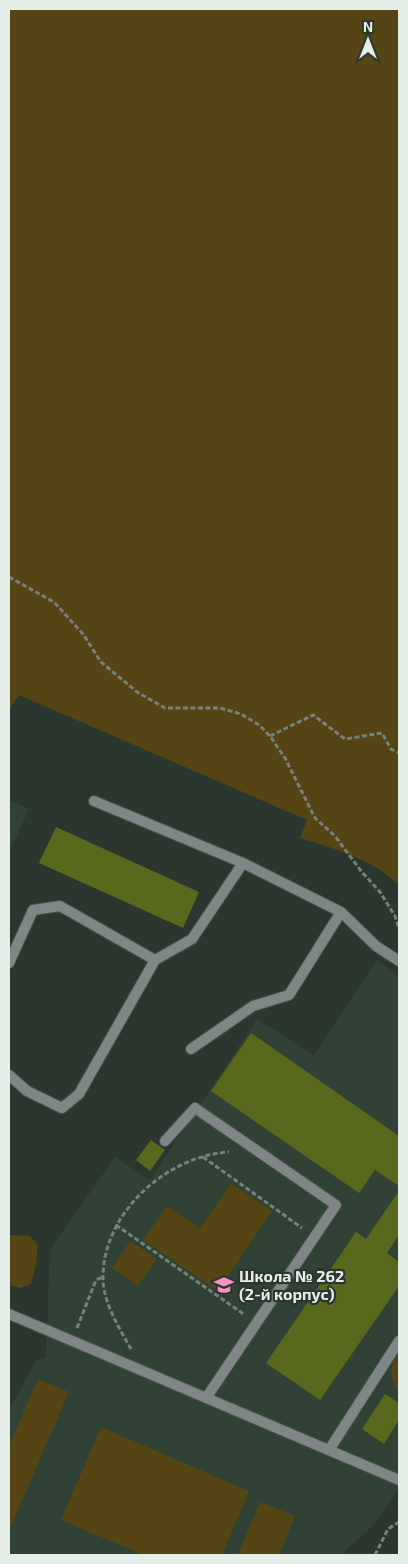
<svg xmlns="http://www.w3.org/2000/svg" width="408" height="1564" viewBox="0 0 408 1564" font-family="'Exo 2',sans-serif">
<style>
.built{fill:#304235}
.green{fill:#554414}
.building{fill:#58681c}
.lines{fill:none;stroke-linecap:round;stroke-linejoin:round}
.lane-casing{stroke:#49544c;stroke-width:12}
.path{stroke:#768179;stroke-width:3;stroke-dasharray:5 2.5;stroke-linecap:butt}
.lane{stroke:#7e8785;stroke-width:10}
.labels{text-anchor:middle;stroke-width:4.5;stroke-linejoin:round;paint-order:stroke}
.poi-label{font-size:16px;font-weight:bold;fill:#e5ede7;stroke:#2b372e;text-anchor:start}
</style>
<rect width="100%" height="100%" fill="#2b372e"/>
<path class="built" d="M9,800L29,809L9,853Z
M377,960L399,976V1490L372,1526L341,1555H9V1410L37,1359L46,1358L50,1249L115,1157L150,1180L257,1019L314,1055Z"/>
<path class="green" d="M9,9H399V886C380,862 330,847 300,838L307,820L19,695L9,710Z
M231,1183L272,1211L218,1291L143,1240L167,1206L200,1228Z
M9,1235L30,1236L38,1245L36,1265L31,1284L20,1288L9,1285Z
M130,1241L157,1259L138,1286L112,1268Z
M399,1355V1394C391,1381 387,1366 399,1355Z
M38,1379L69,1392L9,1531V1446Z
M101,1427L249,1491L222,1555H143L61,1520Z
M260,1502L295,1516L279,1555H238Z"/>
<path class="building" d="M56,827L199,892L183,928L39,863Z
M251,1033L399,1136V1186L375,1170L359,1193L211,1091Z
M151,1140L165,1150L150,1171L136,1160Z
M399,1191V1235L387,1253L399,1262V1286L320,1400L266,1363L356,1232L366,1239Z
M385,1394L399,1403V1420L384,1444L362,1429Z"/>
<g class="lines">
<defs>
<path id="lane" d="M94,801L243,863L341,912L376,946L399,961
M9,963L33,910L60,906L155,960
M191,1049L253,1006L289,995L341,912
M9,1075L27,1091L62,1108L79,1094L155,960L192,939L243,863
M165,1141L195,1108L336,1205L206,1398
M9,1314L399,1480
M329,1450L399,1341"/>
</defs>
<use href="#lane" class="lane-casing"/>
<path class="path" d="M9,577L54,602L83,634L101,662L137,692L165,708H220L241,714L259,725L270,736L285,758L315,818L335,836L361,871L380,892L395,916L399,928
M270,736L313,715L345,739L382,733L391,749L399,753
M203,1157L302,1228
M116,1225L245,1315
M77,1328L96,1280L103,1277
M131,1349C119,1328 103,1302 103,1278C103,1212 167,1156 229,1152
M375,1555L388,1529L399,1522"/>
<use href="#lane" class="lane"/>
</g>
<defs>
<symbol id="school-bare" viewBox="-9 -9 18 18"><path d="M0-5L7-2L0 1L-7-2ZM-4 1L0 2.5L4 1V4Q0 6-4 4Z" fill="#fc8fc2" stroke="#2b372e" stroke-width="2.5" paint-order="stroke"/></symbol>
</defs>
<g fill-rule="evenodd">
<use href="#school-bare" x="210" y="1271" width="28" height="28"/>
</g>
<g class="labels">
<g class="poi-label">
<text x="239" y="1282">Школа № 262<tspan x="239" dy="18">(2-й корпус)</tspan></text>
</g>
</g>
<rect width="408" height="1564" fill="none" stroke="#e5ede7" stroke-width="20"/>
<g transform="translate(368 40)" stroke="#2b372e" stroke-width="4" paint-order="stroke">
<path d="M0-4L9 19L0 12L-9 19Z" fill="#e5ede7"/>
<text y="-8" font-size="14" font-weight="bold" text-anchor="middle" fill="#e5ede7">N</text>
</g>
</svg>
